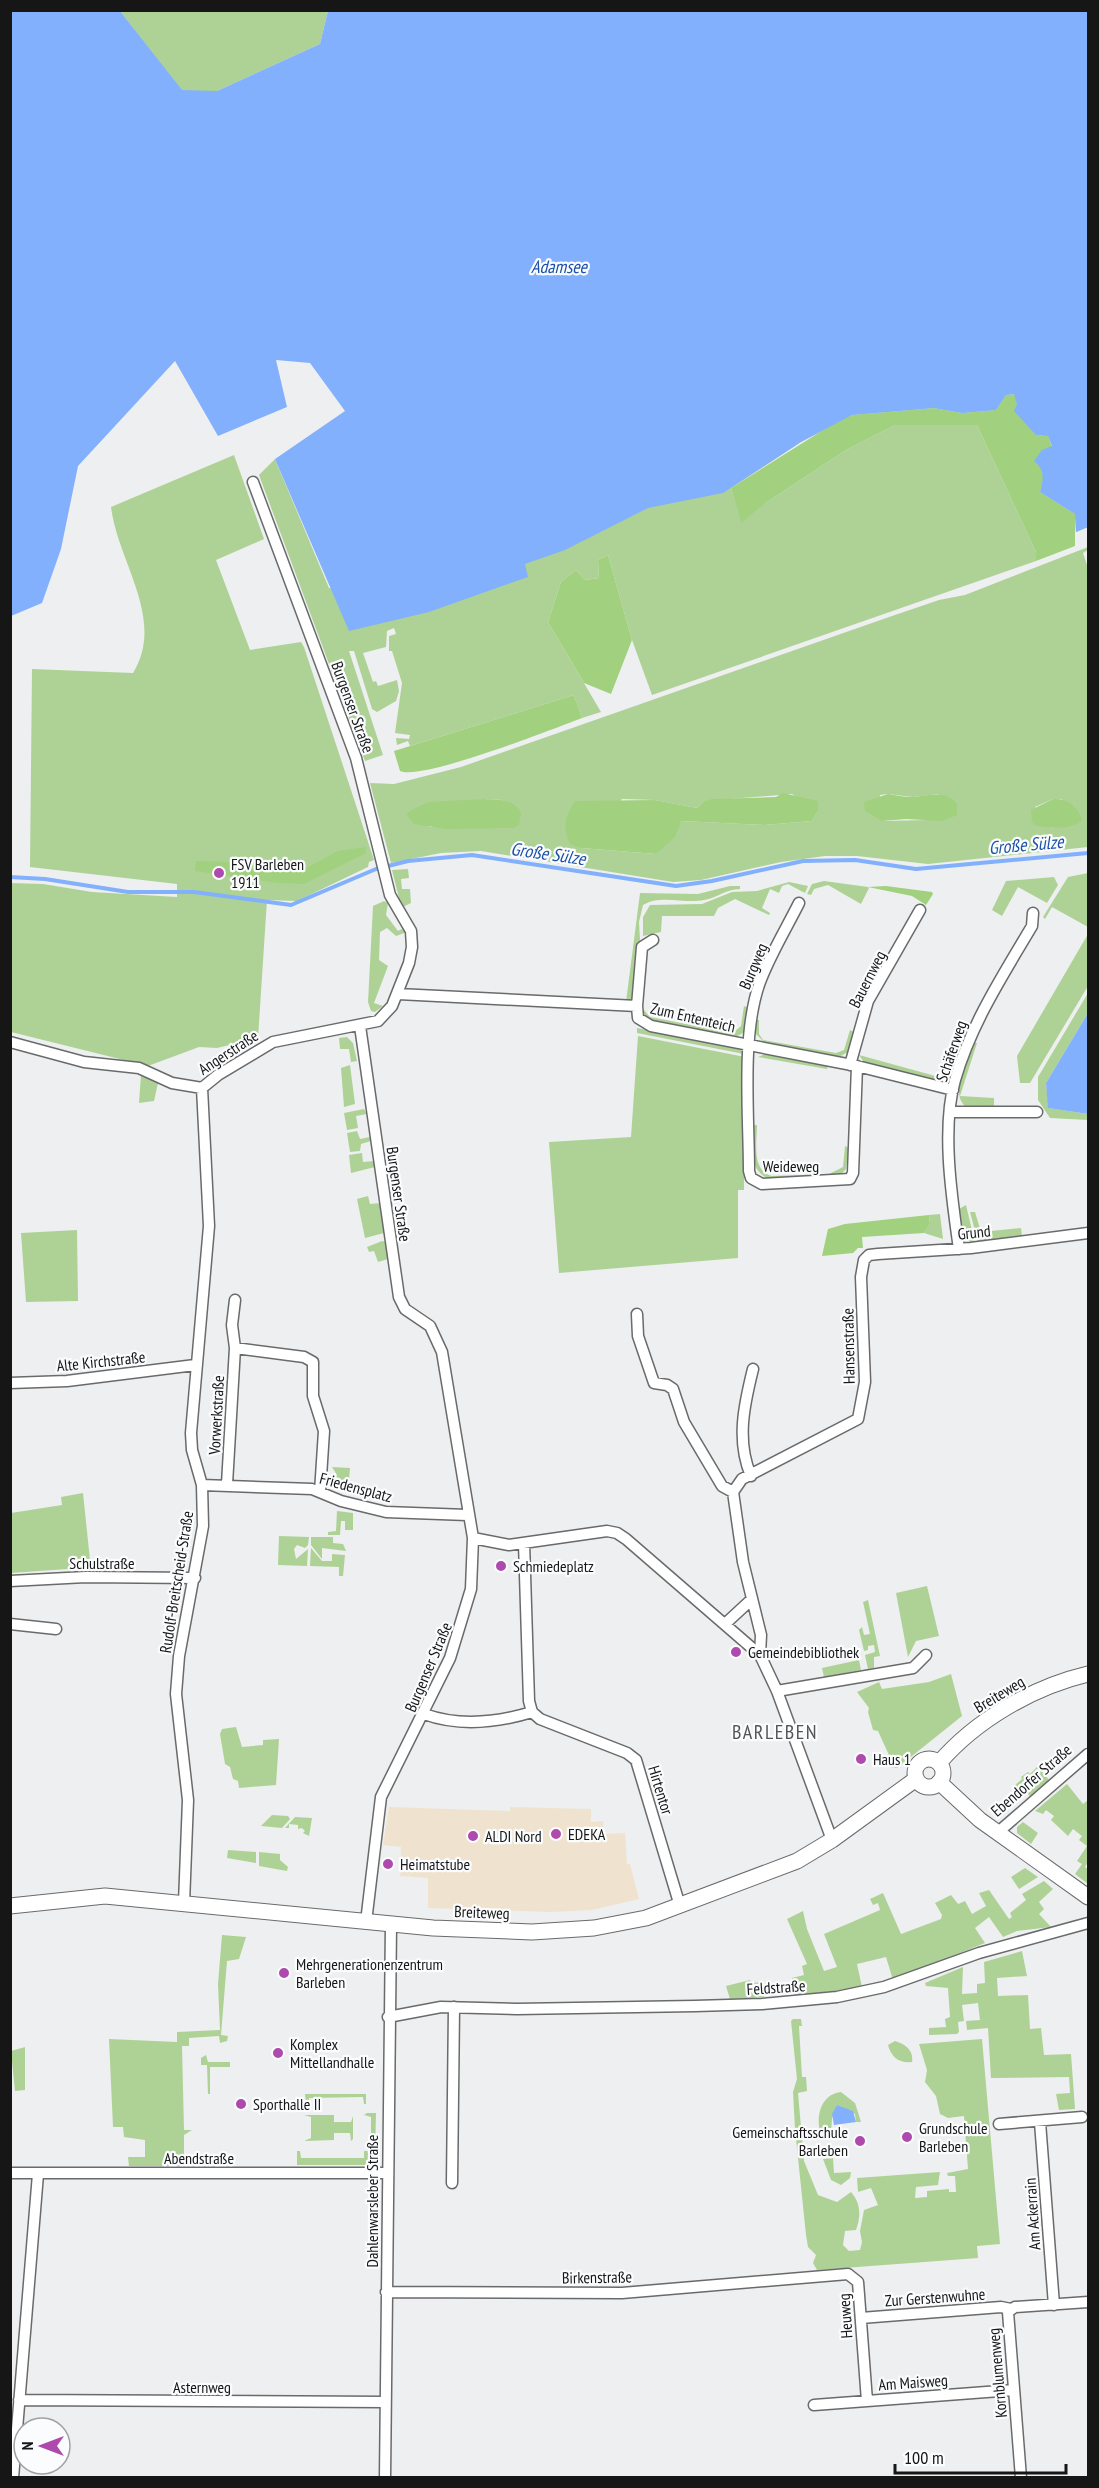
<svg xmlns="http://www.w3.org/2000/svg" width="1099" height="2488" viewBox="0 0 1099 2488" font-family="'PT Sans Narrow',sans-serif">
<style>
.commercial{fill:#efe3cf}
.green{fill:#aed295;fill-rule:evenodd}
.forest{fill:#a1d07e}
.water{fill:#82b0fc}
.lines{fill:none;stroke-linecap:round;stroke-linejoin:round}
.stream{stroke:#82b0fc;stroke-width:4}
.street-casing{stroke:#696a6b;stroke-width:13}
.secondary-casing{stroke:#696a6b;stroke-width:17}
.street{stroke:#fff;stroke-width:10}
.secondary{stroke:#fff;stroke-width:15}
.poi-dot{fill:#ae49ae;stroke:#fbfcfd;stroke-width:2}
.labels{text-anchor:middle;stroke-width:4.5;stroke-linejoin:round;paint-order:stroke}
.street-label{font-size:16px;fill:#161617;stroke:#fbfcfd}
.poi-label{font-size:16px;fill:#161617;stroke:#fbfcfd;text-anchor:start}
.water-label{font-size:18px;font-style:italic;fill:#1c51a8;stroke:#fbfcfd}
.quarter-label{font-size:20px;letter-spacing:1.5px;fill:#545455;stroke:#fbfcfd}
</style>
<rect width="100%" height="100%" fill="#eeeff0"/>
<path class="commercial" d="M389,1807L510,1811V1807L591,1809V1822L603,1821L604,1834L625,1833L627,1864H630L639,1899L592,1910L551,1912L428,1908V1878L400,1876L401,1847L383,1845Z"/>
<path class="green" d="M120,11H328L320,44L217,91H182Z
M1039,319L1088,322V527L1076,532L1075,514L1040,492C1043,479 1046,471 1034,461L1042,450L1052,446L1048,436L1036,435L1014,411L1017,404L1014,394L1006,395L996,410L962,413L934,408L852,415L801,442L731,488L741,522L767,502L846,450L895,425H977L1036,552V561L652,695L632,640L608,555L598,560L599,578L585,580L576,570L561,582L548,622L601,712L582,718L574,695L410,746L408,741L397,745L396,738L409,739L410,735L395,733L402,683L392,651H389V636L396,634L394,628L387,631L386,647L363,653L373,682L376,681L378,686L397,680L399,691L396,701L377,712L372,709L354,651H349L383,755L365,761L259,475L275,459L329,588L383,584L411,558L431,548L485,538L505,528L519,543L552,534L550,526L529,515L543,498L542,487L585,468L601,455L678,480L681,469L700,460L717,466L787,416L798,402L809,400L822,414L833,410L835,398L853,390L855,383L886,371L880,362L882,353L890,348L911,347L926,360L933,361L937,373C956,359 976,371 996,365C1006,362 1010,352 1020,349L1037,352L1043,345L1042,335L1035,326Z
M234,455L264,539L216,560L250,650L301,642L304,647L374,860L369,862L368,867L297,901L267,900L258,1038L217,1048L199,1047L148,1066L11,1032L10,883L43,884L92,892L177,897V884L30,867L32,669L133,673C166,619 118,563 111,507Z
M1088,547V550L1083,553L1088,568V847L928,864L857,856H825L781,862L701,880L673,882L481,851L441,853L391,863L370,783L394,784L461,767L892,616L939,600L965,595ZM792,794L818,811L812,821L764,825L681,821L656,854L581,848L622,799L655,800L697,808L704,801ZM887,794L913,797L939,794L928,820L882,821L880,795ZM484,799L503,800L513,828L430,827L409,811ZM1053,799H1061L1075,807L1068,826L1050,828L1035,807Z
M408,869L409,878L401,879L402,889H410L411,903L403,907L400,902L392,870Z
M1088,873V927L1052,907L1045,919L1043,917L1068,877Z
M1054,877L1058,885L1047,903L1018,887L1002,916L992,910L1006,881Z
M824,881L868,887L869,888L861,904L828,885L814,889L811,895L807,894L812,884Z
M789,882L808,886L805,893L788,884L782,886L779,893L770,889L762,908L770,913L769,915L735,899L718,908L714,916H662L661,932L643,936V917L650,905L702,904L732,892L757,891Z
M730,886H740V889C726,889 717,898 704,900C685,904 660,894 643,905L639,922L640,940L634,1001L626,1002L640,893L698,894Z
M384,901L388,903L386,915L398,931L402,929L407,932L396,936L387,928L380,932L379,960L388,966L374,1003L383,1006L375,1012L371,1011L368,1002L373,906Z
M1088,934V986L1030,1083H1020L1017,1056Z
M1088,993V1013L1046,1083L1049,1108L1088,1114V1120L1050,1118L1038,1100V1077Z
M744,1006L748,1008L746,1031L736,1037L655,1021L646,1018L643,1012L644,1010L650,1017L733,1033L741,1026Z
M756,1020H759V1034L763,1040L836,1053L844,1050L850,1030L854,1032L848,1052L839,1057L764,1042L755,1033Z
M637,1028L740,1048L744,1054L637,1033Z
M638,1036L745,1057L744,1190H738V1258L559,1273L549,1142L631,1137Z
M347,1037L353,1043L357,1061L351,1062L349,1049H340L339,1038Z
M973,1043H977L960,1096L994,1098V1108L966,1107C949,1093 967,1059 973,1043Z
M768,1053L828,1065L827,1069L758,1057Z
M954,1054L958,1058L953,1075L940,1081L872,1064L863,1061L859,1055L939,1077L948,1072Z
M350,1065L355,1104L344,1107L341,1068Z
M141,1075L158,1083L154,1101L139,1103Z
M364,1109L367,1114L356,1116L358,1128L347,1130L344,1113Z
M753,1125H757C757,1142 751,1171 772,1176L829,1174L843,1167L845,1146L849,1148L846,1169L839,1176L770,1179C747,1171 753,1145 753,1125Z
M357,1131L360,1139L370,1137L371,1141L361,1144L360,1151L350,1152L347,1133Z
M362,1153L363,1162L374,1161L375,1167L351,1173L349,1155Z
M368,1196L370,1204L381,1203L384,1233L365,1238L357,1199Z
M966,1205L975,1243L969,1241L961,1222L959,1209Z
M970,1212H975L981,1232L1021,1228L1022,1236L978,1242Z
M940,1214L943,1239L924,1233L930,1222L929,1215Z
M77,1230L78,1301L26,1302L21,1233Z
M382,1241L386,1242L388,1259L378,1262L374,1251L369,1252L367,1247Z
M332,1467L350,1468L348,1492L335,1476L337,1475Z
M83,1493L90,1560L80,1559L81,1568L11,1573V1513L62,1505L61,1497Z
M337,1511L353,1513V1530H345V1521H341L340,1535H328V1532L336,1531Z
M279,1536L309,1537L308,1545L305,1548L297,1545L294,1549L296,1559L308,1549L307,1566L278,1565Z
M311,1537H333V1543L343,1544L346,1551L322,1548V1559L311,1545Z
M311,1548L322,1561H332V1554L345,1555L343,1576H339V1567L310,1566Z
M927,1586L939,1636L916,1641L908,1657L896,1593Z
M868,1600L880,1656L874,1657V1668L868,1669L865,1655L875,1652L874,1645L868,1646V1650L864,1651L859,1630L862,1627L864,1635L870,1634L863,1602Z
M859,1660L861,1670L824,1677L822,1668Z
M951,1674L962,1716L897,1768L890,1767L889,1755L878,1731L873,1730L868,1712L869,1708L857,1692L879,1682L882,1689L929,1682Z
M236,1727L242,1747L263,1745V1740L279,1739L276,1785L239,1788L238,1781L233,1779L230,1767L225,1764L220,1734L222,1729Z
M1038,1766L1049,1780L1030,1796L1023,1789L1018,1794L1015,1785L1022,1779L1021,1777L1028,1772L1030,1774Z
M1067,1784L1083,1804L1088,1800V1862L1085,1867L1088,1869V1884L1075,1874L1082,1864L1077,1861L1087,1846L1079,1840L1082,1836L1073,1829L1068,1836L1051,1820L1054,1816L1046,1810L1043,1814L1035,1811Z
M272,1815L288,1816L290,1819L282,1828L261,1826Z
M295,1817L312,1818L309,1836L303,1833L305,1831L302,1828L298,1829V1825L289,1824V1828H285Z
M1023,1822L1038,1833L1031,1844L1017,1833V1827Z
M228,1850L256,1852V1863L227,1858Z
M259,1852L280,1854V1860L288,1867L287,1871L259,1866Z
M1025,1868L1038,1877L1019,1889L1011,1877Z
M1044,1881L1053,1889L1039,1902L1044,1909L1039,1914L1051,1927L1017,1931L1003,1937L989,1917L975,1928L985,1943L893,1980L886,1957L857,1964L862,1987L795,1996L792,1978L804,1975L802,1966L807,1964L787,1919L803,1911L807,1929L824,1971L837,1967L824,1934L880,1910L878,1903L873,1905L870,1899L883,1893L901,1934L941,1919L942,1915L935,1903L951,1895L958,1904L965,1901L972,1914L986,1906L979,1893L989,1890L1009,1919L1012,1917L1010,1913L1026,1900L1022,1894Z
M222,1935L246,1937L239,1959L227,1961L221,2035L228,2036L227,2041L220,2043L219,2036L189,2038V2046H182L184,2130H192L184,2135V2166H129L128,2157H145V2140L124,2137L123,2127H113L109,2039L177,2042V2032L220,2030L218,1984Z
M1022,1951L1027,1976L997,1978L998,1996L1028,1995L1030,2029L1041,2028L1044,2055L1071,2054L1075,2109L1059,2110L1056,2094L1070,2093L1069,2077L991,2078L988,2028L967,2030L966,2021L980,2020L978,2003L962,2005L964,2021L958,2022L959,2032L957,2034L929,2035V2028L946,2027L945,2019L950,2017L948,1988L926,1986L925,1983L963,1967L962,1994L977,1993V1984L985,1983L984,1962Z
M750,1980L751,1983L763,1982L764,1997L730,1999L726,1986Z
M793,2019H801L802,2026H799L802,2077H806L807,2091L798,2093L804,2161L818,2195L837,2202L851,2192C861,2203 861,2217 856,2230L845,2231L843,2245L849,2251L860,2250L862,2242L860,2231L864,2210L878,2205L871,2188L858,2192L857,2178L940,2172L938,2185L916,2187L915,2198L927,2197V2191L949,2189V2192H956L955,2176H948L947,2173L968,2169L964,2116L948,2118L940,2114L936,2096L925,2082L927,2070L919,2044L982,2039L1000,2244L977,2246L978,2258L817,2270L813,2263L816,2255L808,2247L806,2235L795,2129L793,2092L797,2079L791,2021Z
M895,2041C905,2044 914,2050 912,2062C900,2064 891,2057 888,2045Z
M25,2047V2090L15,2091L11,2051Z
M206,2055L208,2062H230V2067H210V2094H208L207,2065H201V2058Z
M841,2092L855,2103L861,2122H856L855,2114L837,2105L832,2118L831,2134L820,2132C816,2116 821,2094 841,2092Z
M305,2094H366V2104H364L363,2097L309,2098V2104H306Z
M367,2113H376L375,2159L369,2165H297V2151H300L301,2158H364V2151H371V2117L364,2115Z
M304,2115H334V2122H351L353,2116V2139L351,2141L350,2133H334V2140L304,2141L311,2138V2117Z
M833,2158L834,2173L851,2172L850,2178L841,2185L831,2180L823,2159Z"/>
<path class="forest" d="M1015,394L1017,404L1036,435L1048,436L1052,447L1042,467L1044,477L1040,492L1075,514V546L1036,561V552L977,425H895L846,450L767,502L741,523L731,488L836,422L852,415L934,408L962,413L996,410L1006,395Z
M608,555L632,640L611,694L584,683L548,622L561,582L576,570L585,580L599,578L598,560Z
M574,695L582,718C553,729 421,781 400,771L394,751Z
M783,793L818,801V811L812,821L764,825L681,821L675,837L656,854L581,848L570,844C562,826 565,817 575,801L655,800L697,808L704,801L712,799L776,797Z
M888,794C895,795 904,797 912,797C928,796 946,789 957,804V815L942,821L906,819L882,821L865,811L864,802Z
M484,799C499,800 513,798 521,813L519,825L513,828L446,829L414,824L407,815L409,811L429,802Z
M1053,799C1067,798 1078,806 1082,820C1073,830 1048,829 1035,825L1032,822L1031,810Z
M366,847V853L304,884L278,883L195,871L196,861L232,862L299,872L338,851Z
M886,886L932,892L933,894L926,905L912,896L868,887Z
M929,1215L930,1223L924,1233L862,1237L863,1248H858L853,1253L822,1256L828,1229L845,1224Z"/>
<path class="water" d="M11,10L120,11L182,90L217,91L320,44L328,11H1088V527L1076,532L1075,514L1040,492C1043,479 1046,471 1034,461L1042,450L1052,446L1048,436L1036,435L1014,411L1017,404L1014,394L1006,395L996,410L962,413L934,408L852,415L801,442L723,493L648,508L565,550L525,564L528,577L429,612L349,631L275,459L345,411L310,363L276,360L287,407L218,436L175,361L78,466L61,549L42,603L11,616Z
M1088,1013V1114L1048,1108L1046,1083Z
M837,2105L853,2111L856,2122L834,2125L832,2114Z"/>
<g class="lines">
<path class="stream" d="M10,877L45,879L128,892H194L291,905L376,869L408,861L472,855L676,886L712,881L803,861L855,860L916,869L1088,853"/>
<defs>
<path id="street" d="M799,903C786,929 770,955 760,982C741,1033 749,1116 749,1171L751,1178L762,1184L850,1179L853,1173L857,1066
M398,994L637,1006L638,1018L651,1026L857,1066L953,1090
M637,1006L642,947L653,940
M360,1026L399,1297L405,1309L430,1326L442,1352L473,1538L471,1589L450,1658L381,1797L366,1922
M10,1042L84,1062L139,1068L172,1083L202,1088L218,1075L273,1042L378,1021L392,1006L409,963L412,947L411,931L390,895L356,758L253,482
M850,1065L868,1001L920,910
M951,1112H1037
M959,1249C952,1199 941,1129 955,1080C971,1024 1003,975 1032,926L1033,913
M637,1314L638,1336L654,1383L667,1385L673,1389L684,1422L722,1486L733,1492
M235,1348L232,1325L235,1300
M10,1383L67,1381L195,1365
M751,1476C736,1441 744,1405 753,1369
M227,1484L235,1348L304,1357L313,1362V1396L324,1431L320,1492
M202,1485L312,1489L341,1501L386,1512L467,1515
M473,1538L509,1545L607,1531L617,1533L626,1539L760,1655L777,1691L832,1840
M524,1543L529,1701L532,1712L540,1719L627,1753L636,1760L680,1906
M10,1581L86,1577L195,1578
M10,1624L56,1629
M725,1624L752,1599
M760,1655L761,1635L743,1562L733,1492L742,1479L858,1419L865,1382L861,1277L864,1260L869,1255L878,1254L971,1248L1088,1233
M777,1691L913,1668L926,1655
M424,1714C460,1727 496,1723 532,1712
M997,1833L1088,1754
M184,1903L188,1800L176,1694L179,1656L203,1526L202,1485L192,1450L191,1433L209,1226L202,1088
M388,2017L441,2007L517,2009L695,2006L762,2004L837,1997L884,1987L979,1953L1088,1923
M1040,2122L1054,2305
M999,2124L1082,2117
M10,2173H387
M452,2183L454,2007
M386,2292L622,2293L848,2274L858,2282L867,2401
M861,2318L1001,2307L1011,2309
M19,2400L385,2402
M814,2405L1013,2390
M13,2478L38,2174
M385,2478L391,1924
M1021,2478L1008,2312L1015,2307L1088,2302"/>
<path id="secondary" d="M915 1773a14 14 0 1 1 28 0a14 14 0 1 1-28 0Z
M939,1763C976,1720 1033,1687 1088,1674
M939,1782L980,1820L1088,1897
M10,1906L105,1896L433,1928L532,1932L594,1928L646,1918L797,1861L832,1840L916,1779"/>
</defs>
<use href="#street" class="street-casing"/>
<use href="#secondary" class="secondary-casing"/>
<use href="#street" class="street"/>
<use href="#secondary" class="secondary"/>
</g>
<g class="poi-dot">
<circle cx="219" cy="873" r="6"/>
<circle cx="501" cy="1566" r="6"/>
<circle cx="736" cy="1652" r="6"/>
<circle cx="861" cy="1759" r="6"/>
<circle cx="556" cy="1834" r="6"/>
<circle cx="473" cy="1836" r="6"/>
<circle cx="388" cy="1864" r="6"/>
<circle cx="284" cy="1973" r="6"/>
<circle cx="278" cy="2053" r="6"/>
<circle cx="241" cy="2104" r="6"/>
<circle cx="907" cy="2137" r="6"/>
<circle cx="860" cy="2141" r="6"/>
</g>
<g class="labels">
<g class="street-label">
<text transform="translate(353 707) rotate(70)" y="6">Burgenser Straße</text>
<text transform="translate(753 966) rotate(-67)" y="6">Burgweg</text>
<text transform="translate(867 979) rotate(-63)" y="6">Bauernweg</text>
<text transform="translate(693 1017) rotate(13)" y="6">Zum Ententeich</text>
<text transform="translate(951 1051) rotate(-71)" y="6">Schäferweg</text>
<text transform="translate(228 1052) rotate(-33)" y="6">Angerstraße</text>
<text x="791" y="1172">Weideweg</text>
<text transform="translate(399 1194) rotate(82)" y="6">Burgenser Straße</text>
<text transform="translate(974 1232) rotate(-6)" y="6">Grund</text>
<text transform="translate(848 1346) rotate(-91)" y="6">Hansenstraße</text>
<text transform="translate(101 1361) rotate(-6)" y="6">Alte Kirchstraße</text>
<text transform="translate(216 1415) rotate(-87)" y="6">Vorwerkstraße</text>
<text transform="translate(356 1487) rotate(15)" y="6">Friedensplatz</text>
<text x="102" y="1569">Schulstraße</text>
<text transform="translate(176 1582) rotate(-81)" y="6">Rudolf-Breitscheid-Straße</text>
<text transform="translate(428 1667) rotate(-67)" y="6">Burgenser Straße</text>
<text transform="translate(999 1694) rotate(-31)" y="6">Breiteweg</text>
<text transform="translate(1031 1780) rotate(-41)" y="6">Ebendorfer Straße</text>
<text transform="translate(661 1790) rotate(73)" y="6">Hirtentor</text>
<text transform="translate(482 1912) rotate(2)" y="6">Breiteweg</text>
<text transform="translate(776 1987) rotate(-4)" y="6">Feldstraße</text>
<text x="199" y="2164">Abendstraße</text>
<text transform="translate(372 2201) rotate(-90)" y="6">Dahlenwarsleber Straße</text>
<text transform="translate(1032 2214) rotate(-94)" y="6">Am Ackerrain</text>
<text transform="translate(597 2277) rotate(-1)" y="6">Birkenstraße</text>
<text transform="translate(935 2297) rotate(-4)" y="6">Zur Gerstenwuhne</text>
<text transform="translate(845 2316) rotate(-94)" y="6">Heuweg</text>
<text transform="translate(997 2373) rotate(-95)" y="6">Kornblumenweg</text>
<text transform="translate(913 2382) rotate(-4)" y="6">Am Maisweg</text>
<text x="202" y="2393">Asternweg</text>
</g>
<g class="poi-label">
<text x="231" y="870">FSV Barleben<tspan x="231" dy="18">1911</tspan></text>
<text x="513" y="1572">Schmiedeplatz</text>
<text x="748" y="1658">Gemeindebibliothek</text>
<text x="873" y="1765">Haus 1</text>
<text x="568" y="1840">EDEKA</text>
<text x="485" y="1842">ALDI Nord</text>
<text x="400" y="1870">Heimatstube</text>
<text x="296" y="1970">Mehrgenerationenzentrum<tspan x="296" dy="18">Barleben</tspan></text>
<text x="290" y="2050">Komplex<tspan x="290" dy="18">Mittellandhalle</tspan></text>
<text x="253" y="2110">Sporthalle II</text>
<text x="919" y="2134">Grundschule<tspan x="919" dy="18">Barleben</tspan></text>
<text x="848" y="2138" text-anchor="end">Gemeinschaftsschule<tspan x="848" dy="18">Barleben</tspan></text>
</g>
<g class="water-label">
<text x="559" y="273">Adamsee</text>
<text transform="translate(1026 845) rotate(-5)" y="6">Große Sülze</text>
<text transform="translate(548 854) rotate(8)" y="6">Große Sülze</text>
</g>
<g class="quarter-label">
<text x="775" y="1739">BARLEBEN</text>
</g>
</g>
<rect width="1099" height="2488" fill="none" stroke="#161617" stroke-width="24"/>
<g transform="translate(42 2446) rotate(270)"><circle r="28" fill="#fbfcfd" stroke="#9fa0a1" stroke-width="1.5"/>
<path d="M0-4.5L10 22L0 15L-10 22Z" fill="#ae49ae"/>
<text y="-9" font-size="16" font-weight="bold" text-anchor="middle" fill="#161617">N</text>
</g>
<path d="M895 2464v9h171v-9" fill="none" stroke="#161617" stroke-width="3"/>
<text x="904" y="2464" font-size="18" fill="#161617" stroke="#fbfcfd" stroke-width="4.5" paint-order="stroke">100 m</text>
</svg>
